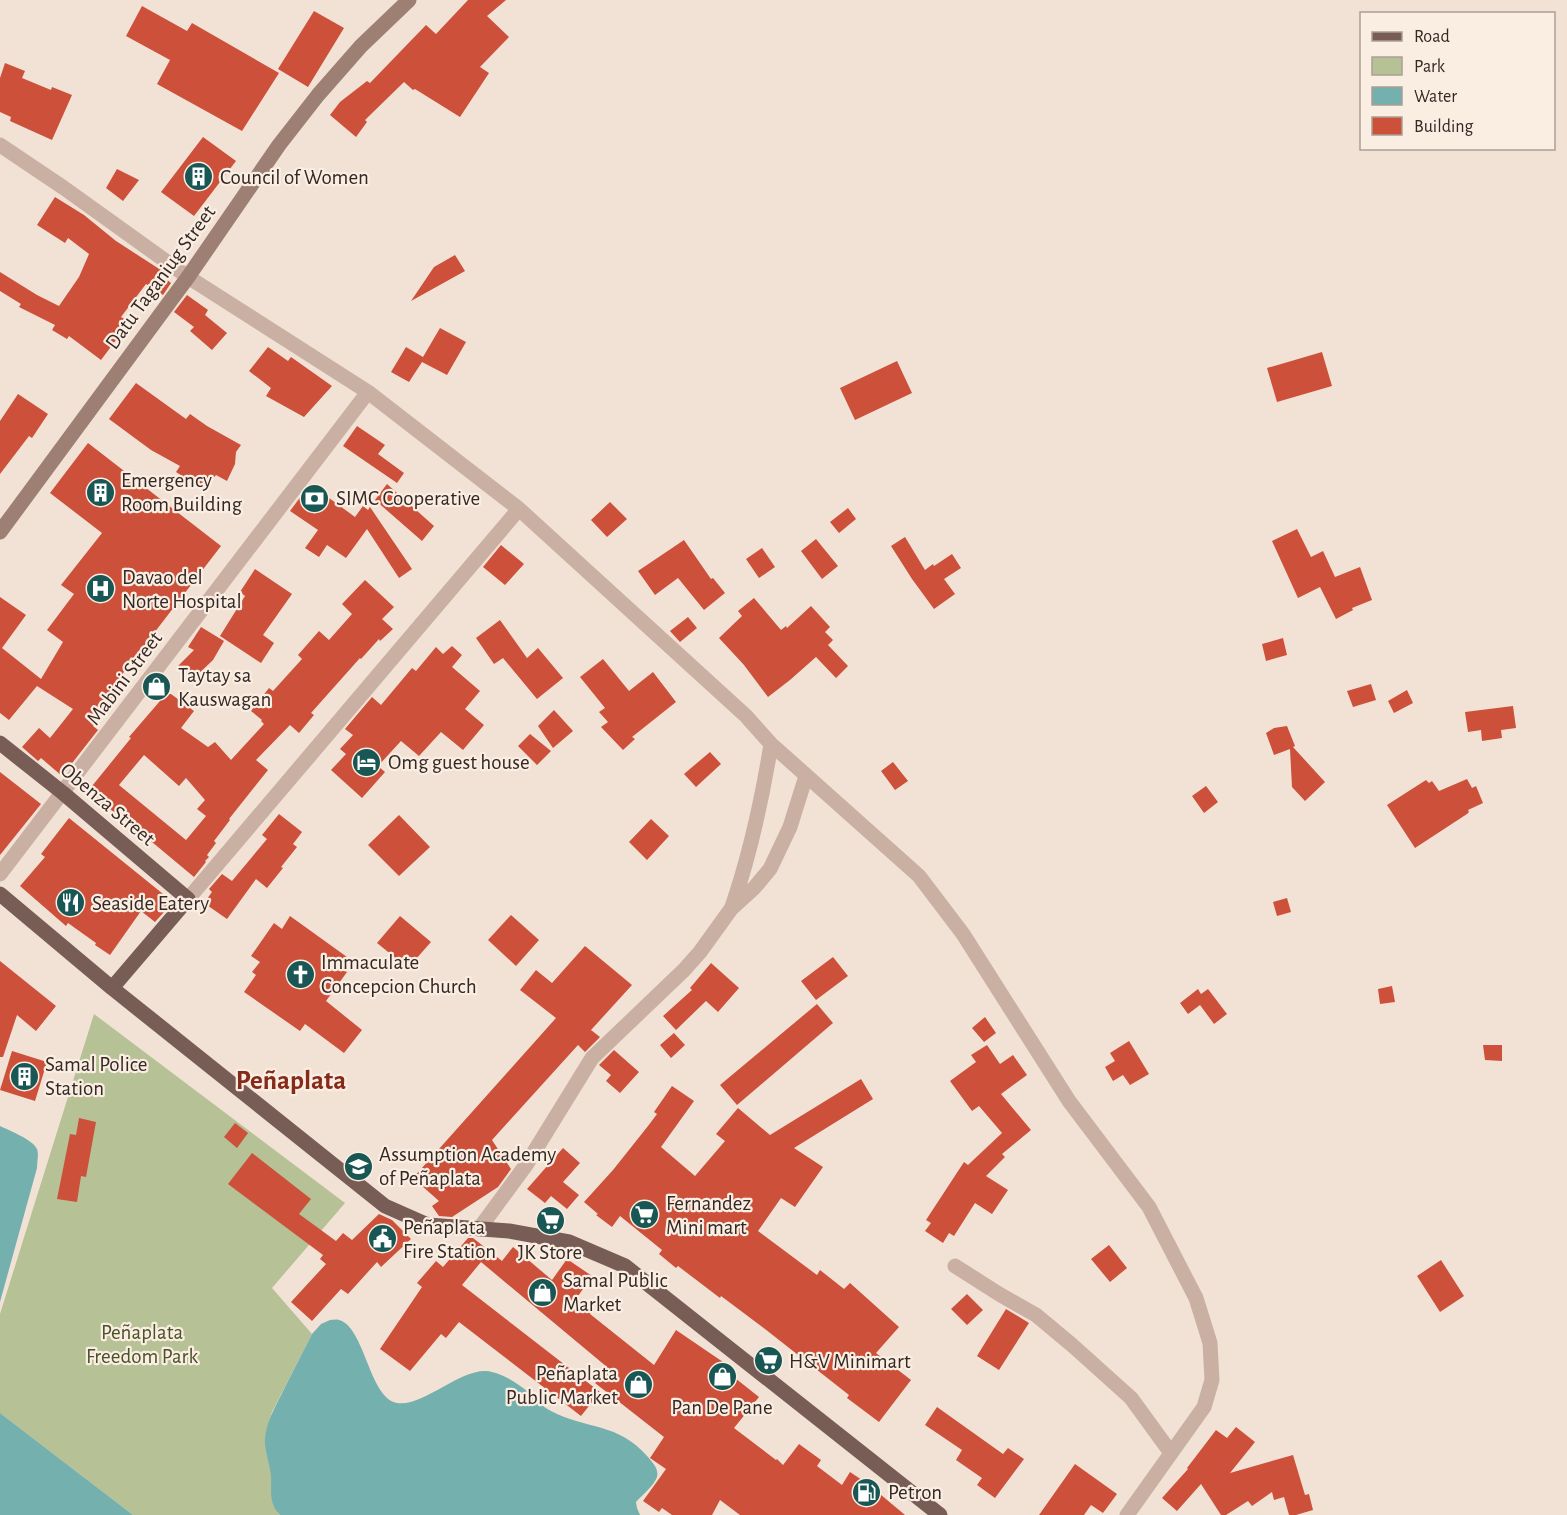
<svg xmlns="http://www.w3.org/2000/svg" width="1567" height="1515" viewBox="0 0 1567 1515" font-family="'Alegreya Sans',sans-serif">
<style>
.green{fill:#b6c196}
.water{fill:#74b0ad}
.building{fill:#cc503a;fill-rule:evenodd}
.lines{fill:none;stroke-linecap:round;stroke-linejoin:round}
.minor{stroke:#cab0a2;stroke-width:15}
.secondary{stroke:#9d7f73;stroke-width:15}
.primary{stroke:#775d55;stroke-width:15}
.labels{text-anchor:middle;stroke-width:4.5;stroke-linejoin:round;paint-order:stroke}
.poi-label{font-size:21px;fill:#342825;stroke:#faede2;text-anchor:start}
.street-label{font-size:21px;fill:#342825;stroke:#faede2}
.park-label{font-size:21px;fill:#475327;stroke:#faede2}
.district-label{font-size:27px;font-weight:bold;fill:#862b1a;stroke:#faede2}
</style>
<rect width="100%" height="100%" fill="#f2e2d6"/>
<path class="green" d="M94,1014L345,1203L272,1288L312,1334L272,1412L267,1428L265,1440L266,1453L271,1469L277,1512L280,1515H133L0,1413V1314Z"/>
<path class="water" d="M0,1126C10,1131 32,1139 37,1149C39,1154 37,1162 37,1168L0,1302Z
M330,1320C333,1320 336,1319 339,1320C365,1327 369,1398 397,1403C423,1407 458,1370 486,1371C500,1372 516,1382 527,1391C535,1398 541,1406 551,1411C587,1430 618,1422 648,1457C653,1463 659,1469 657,1477C654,1486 642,1495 636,1502L637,1508L640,1515H280C268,1503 272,1491 271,1476C270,1463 264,1452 265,1439C266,1421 277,1404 285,1387C294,1369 303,1352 312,1334L321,1324Z
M0,1413L133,1515H0Z"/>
<path class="building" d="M468,0H506L487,16L509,37L480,67L489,73L460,117L415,89L413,90L404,82L365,120L367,122L356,137L330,115L340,102L367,81L370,83L426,25L436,34Z
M142,6L187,31L192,23L279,73L242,131L157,84L170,60L126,36Z
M314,11L344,28L308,87L278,69Z
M5,63L25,71L22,78L51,90L52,87L72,95L52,140L10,121L11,117L0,112V78Z
M203,137L236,161L194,216L161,192Z
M117,169L139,180L123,201L106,188Z
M55,197L84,215L116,241L167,274L165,278L171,283L163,295L146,284L121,317L128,321L121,331L122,332L101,360L69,336L67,339L52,330L55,325L19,307L21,304L0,291V272L37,295L59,306L79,277L89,254L68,238L65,243L37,225Z
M455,255L465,271L411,301L434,267Z
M187,295L208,310L205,315L227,333L212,350L190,331L194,327L174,312Z
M440,328L466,342L447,375L422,362L409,382L391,372L406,347L423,357Z
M268,347L288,361L291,357L332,386L304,417L266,396L271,388L249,371Z
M1322,352L1332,386L1277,402L1267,368Z
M897,361L912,393L855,420L840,388Z
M136,383L186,419L190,414L207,426L241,445L236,452L235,464L227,481L216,475L203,490L176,472L180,466L151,450L109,419Z
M18,394L48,414L32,438L29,436L0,474V421Z
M357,426L385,445L378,454L404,473L397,483L343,446Z
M88,443L221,546L114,685L119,689L103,710L104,711L93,726L98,730L62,776L41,758L38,761L22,747L39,728L50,738L73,709L37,686L9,720L0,713V597L26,615L2,648L41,679L63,642L47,630L74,594L61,585L102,533L50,493Z
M310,484L355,517L363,506L368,510L370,507L412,569L399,578L367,529L346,558L327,545L319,557L305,548L318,530L290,511Z
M387,484L434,526L422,541L375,500Z
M610,502L627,519L607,537L591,520Z
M848,508L856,519L839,533L830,522Z
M1297,529L1311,557L1323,551L1335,577L1360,567L1372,600L1352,608L1353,610L1336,619L1320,587L1298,598L1272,541Z
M905,537L925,570L933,564L934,566L952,554L961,568L944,579L955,594L934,609L912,579L891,546Z
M816,539L838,566L822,579L801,551Z
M684,540L711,579L713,578L725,593L704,610L678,578L655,595L638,571Z
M501,545L524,564L505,585L483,567Z
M762,548L775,567L759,578L746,559Z
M255,569L292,594L263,635L274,643L261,663L220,636L245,596L240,592Z
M365,580L394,607L382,619L393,629L380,641L379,639L361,659L360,658L311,713L314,715L299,733L290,725L256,760L268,770L229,819L230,820L214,841L216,843L207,855L209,857L205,861L206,862L194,877L122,817L121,818L88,791L131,738L129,737L166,694H171L194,711L181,728L208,747L215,742L231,760L264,724L261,721L262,720L251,711L269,688L273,691L302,659L298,655L319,631L329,640L352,614L342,604ZM144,755L179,786L186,778L205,800L197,809L206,816L186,840L119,785Z
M754,598L781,630L786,626L787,628L811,606L830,627L825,632L833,640L828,645L848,666L836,678L816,657L790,680L768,697L744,665L719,638L742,616L738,611Z
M688,617L697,628L680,642L670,631Z
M500,620L527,658L538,648L563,678L537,699L503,658L494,664L476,638Z
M201,627L224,641L213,660L192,680L178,666L194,650L188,647Z
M1283,638L1287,655L1266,661L1262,644Z
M452,646L462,655L452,667L480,691L465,709L484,725L463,750L441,732L419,756L401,741L378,766L385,772L362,798L331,770L346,754L340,749L353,735L345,729L372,697L381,705L412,668L416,671L436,647L443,654Z
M603,659L629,691L653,672L676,702L632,737L635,739L623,750L601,727L608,722L599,712L605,708L580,677Z
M1371,684L1376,700L1353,707L1347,691Z
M1407,690L1413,703L1394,713L1388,701Z
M1513,706L1516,728L1501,730L1502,738L1482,741L1481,730L1468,732L1465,712Z
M554,710L573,731L553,748L538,726Z
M1287,726L1295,746L1293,747L1325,782L1305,801L1292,787L1290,749L1274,755L1266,733L1274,728Z
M530,734L551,751L537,765L518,746Z
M710,752L721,764L696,787L684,774Z
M893,762L908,781L895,790L881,771Z
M0,772L41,804L0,855Z
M1467,779L1472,788L1476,786L1483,803L1468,810L1469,812L1467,814L1415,848L1387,805L1426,780L1429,783L1432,781L1439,791Z
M1206,786L1218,802L1204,813L1192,796Z
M279,814L302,832L293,844L297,847L281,867L283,868L267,888L256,879L227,919L204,903L212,892L209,889L222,874L232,881L267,839L262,835Z
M399,815L430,847L399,876L368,845Z
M69,818L173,902L155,922L141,911L110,955L95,945L96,943L68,923L66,926L20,886L45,857L41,854Z
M651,819L669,836L647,860L629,842Z
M1287,898L1291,912L1277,916L1273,902Z
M511,915L539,940L516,966L488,940Z
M290,916L347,957L340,967L347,972L326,1001L362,1030L344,1053L305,1024L300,1031L244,992L256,975L252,972L260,962L251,956L274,923L282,929Z
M400,916L431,942L408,968L377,943Z
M585,946L632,985L591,1030L600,1037L585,1052L578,1045L492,1140L511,1169L498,1187L452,1217L439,1216L432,1206L439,1201L413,1178L556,1018L520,990L536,970L552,983Z
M833,957L848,976L816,1000L801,981Z
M0,961L56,1006L36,1031L17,1015L3,1057H0Z
M711,963L739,988L718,1012L706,1001L676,1030L663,1016L692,990L690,988Z
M1392,986L1395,1002L1380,1004L1378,989Z
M1198,989L1201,994L1208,989L1227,1014L1214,1024L1200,1005L1188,1014L1180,1003Z
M817,1004L833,1023L737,1105L720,1085Z
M985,1017L996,1033L984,1042L972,1028Z
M674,1033L685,1045L671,1058L660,1045Z
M1129,1041L1149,1074L1130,1085L1123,1075L1113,1081L1105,1067L1115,1061L1110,1053Z
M987,1045L1000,1064L1013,1055L1027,1075L1001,1094L1031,1130L1002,1154L1005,1157L986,1176L1008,1190L992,1214L975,1203L954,1236L949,1233L943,1243L925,1231L931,1223L926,1220L964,1162L968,1165L1002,1133L979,1106L972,1111L950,1081L976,1062L971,1055Z
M1483,1045H1502V1061L1485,1060Z
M614,1050L639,1072L620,1093L606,1081L611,1075L599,1065Z
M12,1051L47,1062L35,1101L0,1090Z
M861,1079L873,1099L794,1148L823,1167L795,1207L781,1198L758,1231L817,1275L820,1270L844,1289L850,1283L899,1327L876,1353L911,1380L879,1422L847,1398L849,1395L765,1329L721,1296L720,1298L678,1266L676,1268L659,1254L662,1250L620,1216L612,1227L596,1215L598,1214L584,1202L613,1170L648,1126L657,1114L654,1112L672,1086L694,1101L661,1147L695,1176L725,1141L716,1134L738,1108L770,1135Z
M79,1118L96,1122L86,1177L81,1176L77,1202L57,1199L70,1134L76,1135Z
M235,1123L248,1133L237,1148L224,1137Z
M563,1148L580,1163L563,1182L579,1195L567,1209L551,1196L545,1203L527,1189Z
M252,1153L311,1199L299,1214L336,1241L343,1233L352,1240L379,1214L392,1220L411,1239L381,1267L377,1262L348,1294L341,1289L312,1321L291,1302L326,1264L320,1259L323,1255L228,1184Z
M468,1238H473L502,1261L513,1247L552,1280L567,1259L592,1276L576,1299L591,1312L590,1314L654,1365L676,1330L723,1362L736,1376L735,1378L759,1397L734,1428L776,1460L777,1459L783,1465L799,1444L821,1460L817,1466L842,1485L850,1472L868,1484L905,1515H740L720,1500L712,1515H672L662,1508L659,1512L643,1501L666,1469L650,1458L664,1437L595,1383L607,1367L481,1262L462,1285L600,1392L581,1416L459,1322L446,1338L441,1334L410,1371L380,1349L422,1287L417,1283L436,1261L443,1267Z
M1109,1245L1127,1268L1110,1282L1091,1259Z
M1441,1260L1464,1296L1440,1312L1417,1276Z
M967,1294L983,1310L967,1325L951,1309Z
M1006,1309L1029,1323L999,1370L977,1356Z
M937,1407L1003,1454L1008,1448L1024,1459L995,1498L977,1485L982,1478L956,1460L962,1450L925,1425Z
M1236,1427L1255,1442L1230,1473L1293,1455L1305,1495L1309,1494L1313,1510L1296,1515H1289L1284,1497L1274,1500L1272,1492L1252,1506L1248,1501L1226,1515H1221L1201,1484L1177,1511L1162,1498L1188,1469L1187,1468L1216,1430L1227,1438Z
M1075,1464L1117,1494L1103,1513L1091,1505L1084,1515H1039Z"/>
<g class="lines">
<path class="minor" d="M0,145L64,188L188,277L368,392L519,509L746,716L771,744L919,876L963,934L1069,1101L1149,1207L1196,1298L1210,1343L1212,1380L1204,1407L1127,1515
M0,874L368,392
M188,899L519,509
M732,907C750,854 762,800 771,744
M479,1229L526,1165L592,1058L684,970L700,952L731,909L754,888L770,869L790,827L806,776
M955,1266L999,1294L1036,1315L1072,1345L1131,1398L1171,1453"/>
<path class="secondary" d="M0,532L188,277L279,145L318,95L361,46L409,0"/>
<path class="primary" d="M0,743L63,793L188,899L112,988
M0,894L112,988L385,1206L428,1225L509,1231L569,1242L625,1266L940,1515"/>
</g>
<defs>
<symbol id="building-disc" viewBox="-11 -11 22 22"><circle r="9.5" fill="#195755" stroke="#faede2"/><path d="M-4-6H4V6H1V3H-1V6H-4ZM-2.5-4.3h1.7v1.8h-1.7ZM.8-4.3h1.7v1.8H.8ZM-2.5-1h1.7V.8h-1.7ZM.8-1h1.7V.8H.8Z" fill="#fff"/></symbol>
<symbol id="bank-disc" viewBox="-11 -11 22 22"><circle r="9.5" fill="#195755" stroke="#faede2"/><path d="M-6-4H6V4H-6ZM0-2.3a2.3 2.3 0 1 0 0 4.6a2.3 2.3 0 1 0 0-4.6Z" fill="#fff"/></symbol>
<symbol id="hospital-disc" viewBox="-11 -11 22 22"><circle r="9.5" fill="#195755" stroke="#faede2"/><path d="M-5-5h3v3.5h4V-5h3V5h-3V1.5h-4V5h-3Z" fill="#fff"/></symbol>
<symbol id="shop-disc" viewBox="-11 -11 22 22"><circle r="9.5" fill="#195755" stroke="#faede2"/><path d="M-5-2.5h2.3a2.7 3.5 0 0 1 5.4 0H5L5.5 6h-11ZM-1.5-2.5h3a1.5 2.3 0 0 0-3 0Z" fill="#fff"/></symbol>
<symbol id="hotel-disc" viewBox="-11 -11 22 22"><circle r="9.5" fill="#195755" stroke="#faede2"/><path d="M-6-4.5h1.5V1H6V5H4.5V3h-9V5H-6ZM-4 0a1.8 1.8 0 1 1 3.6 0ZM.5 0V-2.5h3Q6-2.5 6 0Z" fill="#fff"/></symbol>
<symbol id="restaurant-disc" viewBox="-11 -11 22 22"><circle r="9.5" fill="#195755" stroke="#faede2"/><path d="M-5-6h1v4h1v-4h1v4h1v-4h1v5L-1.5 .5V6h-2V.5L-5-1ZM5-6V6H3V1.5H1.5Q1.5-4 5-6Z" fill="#fff"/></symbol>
<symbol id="church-disc" viewBox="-11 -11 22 22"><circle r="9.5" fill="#195755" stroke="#faede2"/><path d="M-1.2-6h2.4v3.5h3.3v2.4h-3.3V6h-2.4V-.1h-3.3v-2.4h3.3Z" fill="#fff"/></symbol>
<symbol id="school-disc" viewBox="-11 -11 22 22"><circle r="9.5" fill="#195755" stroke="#faede2"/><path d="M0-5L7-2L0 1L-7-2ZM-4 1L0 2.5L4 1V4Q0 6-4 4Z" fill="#fff"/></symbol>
<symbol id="supermarket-disc" viewBox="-11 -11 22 22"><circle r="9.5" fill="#195755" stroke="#faede2"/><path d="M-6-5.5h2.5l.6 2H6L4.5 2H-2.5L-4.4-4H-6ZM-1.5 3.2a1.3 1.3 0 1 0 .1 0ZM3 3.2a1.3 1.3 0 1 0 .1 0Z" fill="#fff"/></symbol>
<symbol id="civic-disc" viewBox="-11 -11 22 22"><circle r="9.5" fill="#195755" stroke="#faede2"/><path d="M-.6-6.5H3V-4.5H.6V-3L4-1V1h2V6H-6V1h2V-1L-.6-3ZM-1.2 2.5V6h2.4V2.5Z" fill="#fff"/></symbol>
<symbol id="fuel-disc" viewBox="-11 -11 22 22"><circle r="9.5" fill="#195755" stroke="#faede2"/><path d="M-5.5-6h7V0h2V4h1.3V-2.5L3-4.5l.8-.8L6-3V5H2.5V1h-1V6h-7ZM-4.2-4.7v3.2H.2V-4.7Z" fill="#fff"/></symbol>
</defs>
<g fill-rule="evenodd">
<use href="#building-disc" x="182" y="160" width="33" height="33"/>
<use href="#building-disc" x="84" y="476" width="33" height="33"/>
<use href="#bank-disc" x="298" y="482" width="33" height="33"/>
<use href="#hospital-disc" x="84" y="572" width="33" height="33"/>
<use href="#shop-disc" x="140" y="670" width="33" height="33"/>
<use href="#hotel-disc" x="350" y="746" width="33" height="33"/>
<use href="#restaurant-disc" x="54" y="886" width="33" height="33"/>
<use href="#church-disc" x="284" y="958" width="33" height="33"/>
<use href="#building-disc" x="8" y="1060" width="33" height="33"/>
<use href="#school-disc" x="342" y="1150" width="33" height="33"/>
<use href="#supermarket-disc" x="628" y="1198" width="33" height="33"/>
<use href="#supermarket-disc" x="534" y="1204" width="33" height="33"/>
<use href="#civic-disc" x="366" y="1222" width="33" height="33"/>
<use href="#shop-disc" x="526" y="1276" width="33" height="33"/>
<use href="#supermarket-disc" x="752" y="1344" width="33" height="33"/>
<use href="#shop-disc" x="706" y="1360" width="33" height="33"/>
<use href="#shop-disc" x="622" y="1368" width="33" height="33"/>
<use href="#fuel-disc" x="850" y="1476" width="33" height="33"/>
</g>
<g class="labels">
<g class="poi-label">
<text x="220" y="184">Council of Women</text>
<text x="121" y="487">Emergency<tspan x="121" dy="24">Room Building</tspan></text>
<text x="336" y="505">SIMC Cooperative</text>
<text x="122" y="584">Davao del<tspan x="122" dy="24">Norte Hospital</tspan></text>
<text x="178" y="682">Taytay sa<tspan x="178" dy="24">Kauswagan</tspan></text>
<text x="388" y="769">Omg guest house</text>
<text x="92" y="910">Seaside Eatery</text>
<text x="321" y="969">Immaculate<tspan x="321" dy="24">Concepcion Church</tspan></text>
<text x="45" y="1071">Samal Police<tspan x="45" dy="24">Station</tspan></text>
<text x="379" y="1161">Assumption Academy<tspan x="379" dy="24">of Peñaplata</tspan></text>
<text x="666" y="1210">Fernandez<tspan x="666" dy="24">Mini mart</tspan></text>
<text x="403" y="1234">Peñaplata<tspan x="403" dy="24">Fire Station</tspan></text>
<text x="550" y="1259" text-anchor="middle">JK Store</text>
<text x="563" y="1287">Samal Public<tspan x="563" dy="24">Market</tspan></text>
<text x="789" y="1368">H&amp;V Minimart</text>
<text x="618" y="1380" text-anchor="end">Peñaplata<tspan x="618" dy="24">Public Market</tspan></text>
<text x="722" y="1414" text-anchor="middle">Pan De Pane</text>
<text x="888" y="1499">Petron</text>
</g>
<g class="street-label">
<text transform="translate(160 277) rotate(-54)" y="7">Datu Taganiug Street</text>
<text transform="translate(124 678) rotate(-53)" y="7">Mabini Street</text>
<text transform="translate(108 804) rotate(40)" y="7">Obenza Street</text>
</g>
<g class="park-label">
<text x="142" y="1339">Peñaplata<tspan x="142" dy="24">Freedom Park</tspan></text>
</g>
<g class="district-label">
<text x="291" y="1089">Peñaplata</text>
</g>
</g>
<rect x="1360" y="12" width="195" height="138" fill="#faede2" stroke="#ab9e96" stroke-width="1.5"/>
<rect x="1372" y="32" width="30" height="9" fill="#775d55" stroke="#ab9e96" stroke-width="1.5"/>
<text x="1414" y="42" font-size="18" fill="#342825">Road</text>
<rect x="1372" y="57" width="30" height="18" fill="#b6c196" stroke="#ab9e96" stroke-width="1.5"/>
<text x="1414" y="72" font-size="18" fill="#342825">Park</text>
<rect x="1372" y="87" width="30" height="18" fill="#74b0ad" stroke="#ab9e96" stroke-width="1.5"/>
<text x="1414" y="102" font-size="18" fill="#342825">Water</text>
<rect x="1372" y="117" width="30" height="18" fill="#cc503a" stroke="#ab9e96" stroke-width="1.5"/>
<text x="1414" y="132" font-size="18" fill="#342825">Building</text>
</svg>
